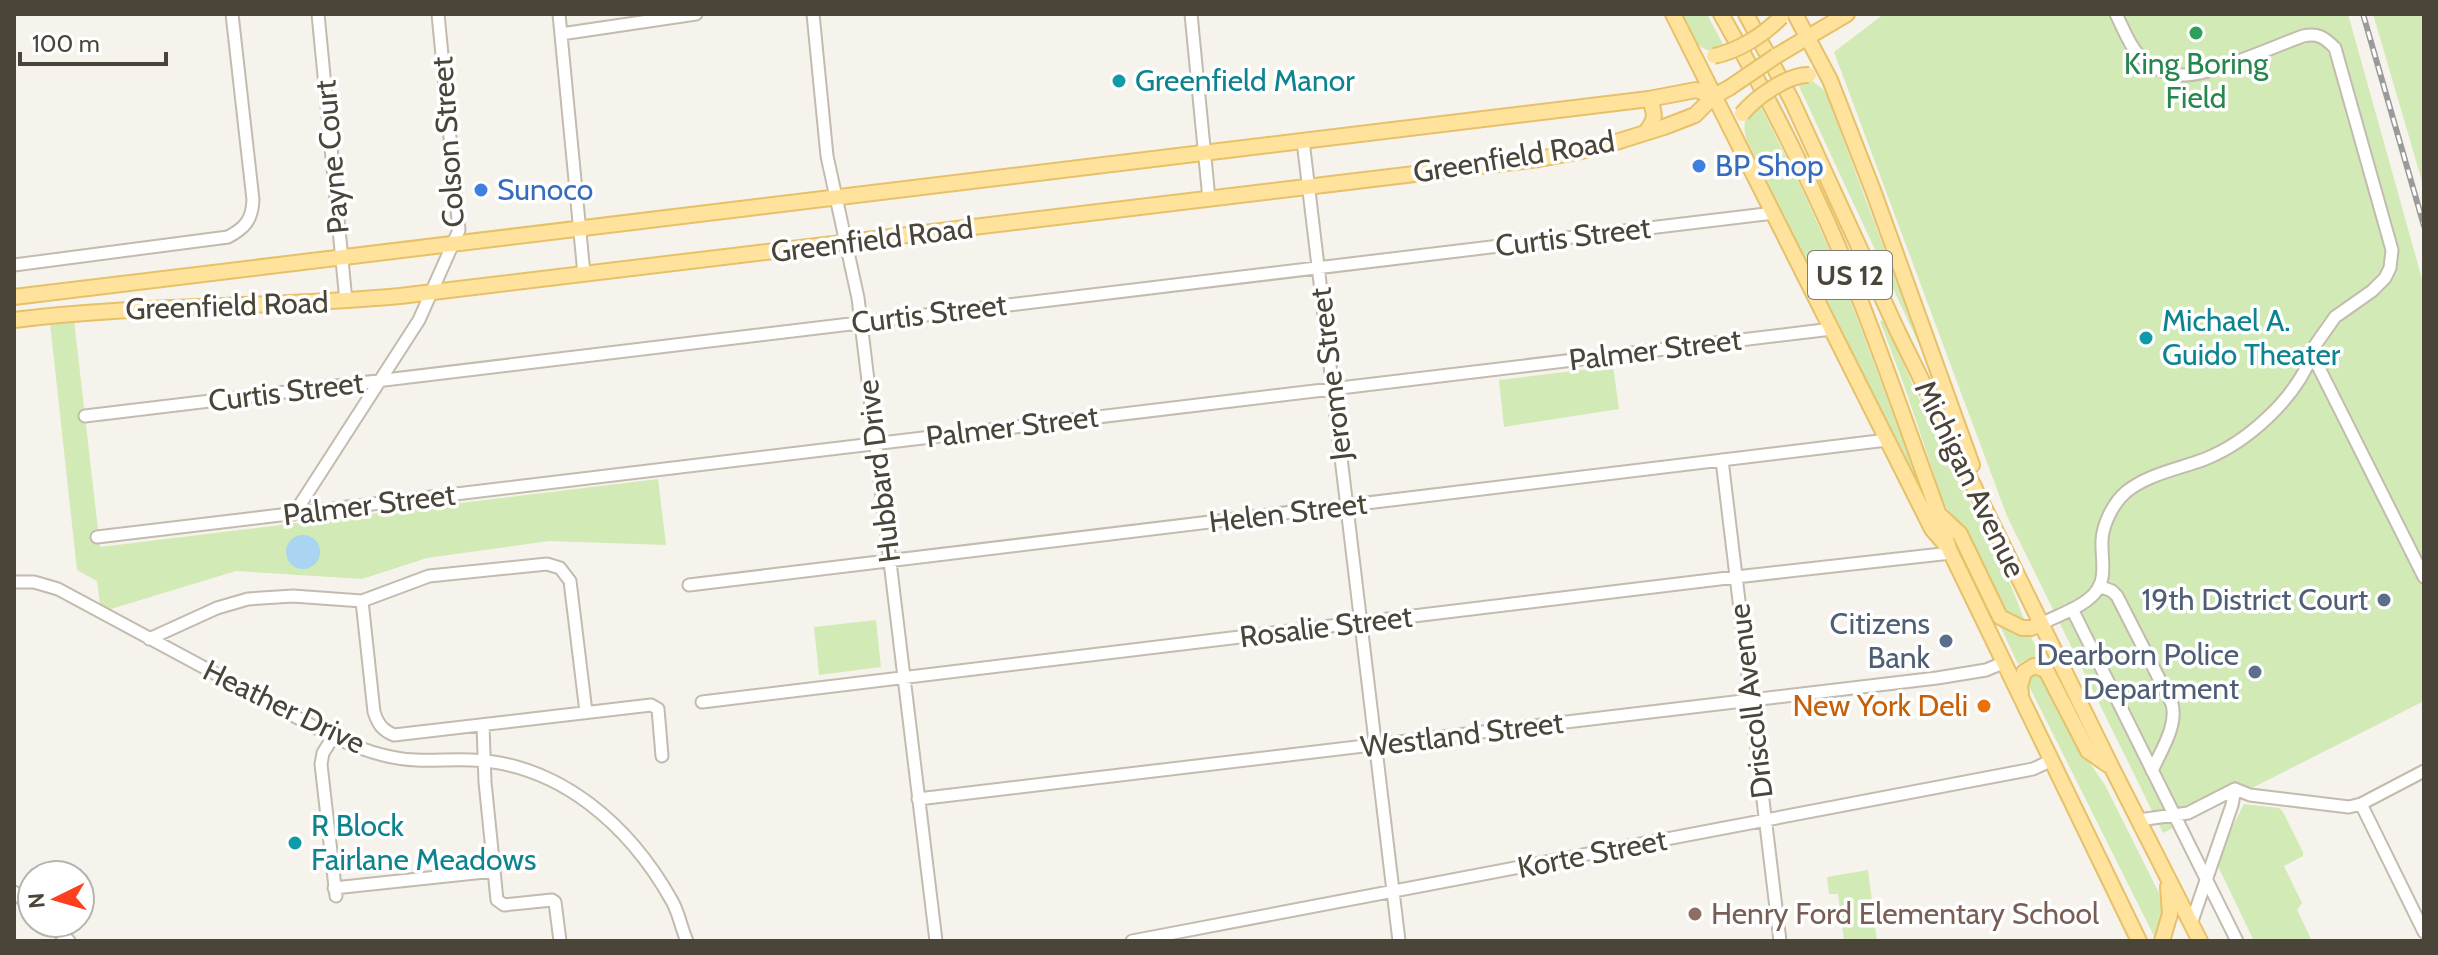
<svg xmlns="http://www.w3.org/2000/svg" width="2438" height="955" viewBox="0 0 2438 955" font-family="Cabin,sans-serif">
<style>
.green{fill:#d2eab5}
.water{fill:#a9d4f2}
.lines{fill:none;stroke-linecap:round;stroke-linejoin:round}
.minor-casing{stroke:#c2bbae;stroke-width:15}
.major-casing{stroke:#e6c16a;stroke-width:18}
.minor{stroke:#fff;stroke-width:11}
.major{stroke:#ffe39c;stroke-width:14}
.rail-casing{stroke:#9a9a9a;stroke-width:6}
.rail{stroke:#fff;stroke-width:3;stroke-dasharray:9;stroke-linecap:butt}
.major-bridge-casing{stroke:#e6c16a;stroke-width:18;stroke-linecap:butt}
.major-bridge{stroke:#ffe39c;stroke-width:14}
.leisure-dot{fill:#2e9e5b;stroke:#fff;stroke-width:3}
.culture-dot{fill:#0f9aa8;stroke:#fff;stroke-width:3}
.shop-dot{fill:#3f7fe0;stroke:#fff;stroke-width:3}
.service-dot{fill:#5c6f8a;stroke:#fff;stroke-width:3}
.food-dot{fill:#e8710a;stroke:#fff;stroke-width:3}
.education-dot{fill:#8d6e63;stroke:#fff;stroke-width:3}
.labels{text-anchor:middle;stroke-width:7;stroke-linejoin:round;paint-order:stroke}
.shield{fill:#fff;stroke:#817c74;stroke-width:2}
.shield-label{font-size:28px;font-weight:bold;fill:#4b4439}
.leisure-label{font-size:30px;fill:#27864d;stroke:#fff}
.culture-label{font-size:30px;fill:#0d838f;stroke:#fff;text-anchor:start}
.street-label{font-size:30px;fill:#4b4439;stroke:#fff}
.shop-label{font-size:30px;fill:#366cbe;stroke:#fff;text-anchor:start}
.service-label{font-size:30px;fill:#4e5e75;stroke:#fff;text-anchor:end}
.food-label{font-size:30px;fill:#c56008;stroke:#fff;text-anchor:end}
.education-label{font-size:30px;fill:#785e54;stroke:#fff;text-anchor:start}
</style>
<rect width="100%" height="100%" fill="#f6f3ec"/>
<path class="green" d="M1680,14H1707L1726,50C1695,55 1692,38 1680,14Z
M1884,14H2348L2424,286V701L2163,833L2007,516L1834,52Z
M2373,14H2424V188Z
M1812,81L1823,89L1827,96L1924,355L1797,82Z
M1759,103L1800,185L1840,273L1917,478L1914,480L1746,138C1742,121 1746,114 1759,103Z
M74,320L100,547L658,479L666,545L549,541L427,558L362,579L236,571L101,612L97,581L77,570L50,323Z
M1884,320L1917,395L2012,588L2025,622L2000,610L1960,527L1944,504L1904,385L1880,321Z
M1613,366L1619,409L1504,427L1499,380Z
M876,620L881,667L819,675L814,627Z
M1999,624L2017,633L2030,635L2042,659L2026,660L2018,664Z
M2042,673L2085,756L2105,785L2159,893L2162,916L2155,938L2028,684V678L2032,674Z
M2244,804L2279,808L2283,812L2303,852V856L2284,866L2302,903L2297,910L2312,941H2254L2215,860Z
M1868,870L1877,941H1844L1838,894H1829L1827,877Z"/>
<path class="water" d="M286 552a17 17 0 1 1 34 0a17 17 0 1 1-34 0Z"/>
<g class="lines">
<defs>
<path id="minor" d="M318,14L346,301
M559,14L584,274
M813,14L827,156L858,298L936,941
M1191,14L1209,199
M2116,14C2124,30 2131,50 2145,61C2156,70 2171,75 2185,75C2211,75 2275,46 2303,36C2318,33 2324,37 2335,48L2392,250L2390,268L2385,278L2372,291L2335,317L2316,344L2314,349L2316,362L2424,577
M561,34L696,14
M1303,141L1399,941
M14,265L228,237C245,228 252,220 253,200L232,14
M85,416L1774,213
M1722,460L1780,941
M294,514L419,320L459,230L438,14
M97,537L1832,329
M14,582H34L58,589L322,731C351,746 383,759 416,760C434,761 452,759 471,760C560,763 630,826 672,901C679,913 681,928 687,941
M689,585L1887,440
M2099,586L2112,591L2117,596L2172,704C2178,726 2160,752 2152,771
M362,601L374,712C378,724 382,730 394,735L651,705L658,709L662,756
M2072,609L2237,941
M2041,624C2058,615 2081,608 2094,594C2108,579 2101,559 2102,540C2103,524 2113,503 2126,492C2148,474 2179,469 2205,459C2248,442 2297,397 2312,354
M149,639L217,608L248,599L293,596L362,601L429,576L547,564L560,568L570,581L586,712
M702,702L1736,577L1951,553
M483,725L485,782L497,900L504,905L552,900L555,902L560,941
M333,737L323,753L321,764L336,896
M2235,789L2250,795L2349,807L2361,804L2424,771
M918,799L1937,678L1986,670L2003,663
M2361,804L2424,932
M2139,820L2188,813L2235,789
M334,888L494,871
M14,892L32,907
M48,923L69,941
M2191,924L2232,805L2235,789
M1132,941L2033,769L2050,761"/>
<path id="major" d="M1673,14L1932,529L1945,544
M1721,14C1772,104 1819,196 1857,292C1886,366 1912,441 1939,515L1949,549L2139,941
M1746,14L1792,101L1898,332L2112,768L2200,941
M1795,14L1830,80L1874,193L1972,465
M1776,56L1847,14
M1645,133C1656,120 1656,114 1649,99
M14,297L1649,99L1696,90L1714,96
M14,320C142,304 272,308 400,296L1539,159L1597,148L1664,127L1695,115L1714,96L1729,88
M1940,515L1960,534L2000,617L2022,628H2031L2041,624
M2021,694L2020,686L2024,672L2034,666L2046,670L2088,751L2108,765
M2162,941L2170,914L2168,887"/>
</defs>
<use href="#minor" class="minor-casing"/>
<use href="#major" class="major-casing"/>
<use href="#minor" class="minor"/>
<use href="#major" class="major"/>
<defs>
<path id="rail" d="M2363,14L2424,226"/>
</defs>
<use href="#rail" class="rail-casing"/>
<use href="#rail" class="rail"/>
<defs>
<path id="major-bridge" d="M1714,56C1738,51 1764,35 1781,17
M1729,88L1776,56
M1742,114C1755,98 1788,74 1809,75"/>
</defs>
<use href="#major-bridge" class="major-bridge-casing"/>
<use href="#major-bridge" class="major-bridge"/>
</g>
<circle class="leisure-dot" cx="2196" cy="33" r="8"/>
<g class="culture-dot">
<circle cx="1119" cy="81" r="8"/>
<circle cx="2146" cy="338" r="8"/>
<circle cx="295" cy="843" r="8"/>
</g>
<g class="shop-dot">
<circle cx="1699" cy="166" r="8"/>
<circle cx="481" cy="190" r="8"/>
</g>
<g class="service-dot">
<circle cx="2384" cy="600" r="8"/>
<circle cx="1946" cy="641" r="8"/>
<circle cx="2255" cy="672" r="8"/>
</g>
<circle class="food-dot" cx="1984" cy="706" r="8"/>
<circle class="education-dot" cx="1695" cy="914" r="8"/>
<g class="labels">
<rect class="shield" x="1808" y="251" width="84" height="48" rx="6"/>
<g class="shield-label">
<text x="1850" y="285">US 12</text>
</g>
<g class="leisure-label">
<text x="2196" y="74">King Boring<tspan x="2196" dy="34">Field</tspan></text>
</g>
<g class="culture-label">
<text x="1135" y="91">Greenfield Manor</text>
<text x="2162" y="331">Michael A.<tspan x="2162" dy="34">Guido Theater</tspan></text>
<text x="311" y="836">R Block<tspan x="311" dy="34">Fairlane Meadows</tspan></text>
</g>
<g class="street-label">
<text transform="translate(448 142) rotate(-94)" y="10">Colson Street</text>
<text transform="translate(332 157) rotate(-95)" y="10">Payne Court</text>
<text transform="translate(1514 157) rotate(-9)" y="10">Greenfield Road</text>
<text transform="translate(1573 237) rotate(-7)" y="10">Curtis Street</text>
<text transform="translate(872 240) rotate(-7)" y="10">Greenfield Road</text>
<text transform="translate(227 306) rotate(-2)" y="10">Greenfield Road</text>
<text transform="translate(929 314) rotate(-7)" y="10">Curtis Street</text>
<text transform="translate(1655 350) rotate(-7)" y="10">Palmer Street</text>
<text transform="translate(1331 374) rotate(-97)" y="10">Jerome Street</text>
<text transform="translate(286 392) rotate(-7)" y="10">Curtis Street</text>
<text transform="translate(1012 427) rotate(-7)" y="10">Palmer Street</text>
<text transform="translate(879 471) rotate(-97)" y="10">Hubbard Drive</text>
<text transform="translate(1970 479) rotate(64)" y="10">Michigan Avenue</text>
<text transform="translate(369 505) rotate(-7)" y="10">Palmer Street</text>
<text transform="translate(1288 513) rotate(-7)" y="10">Helen Street</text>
<text transform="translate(1326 627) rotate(-7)" y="10">Rosalie Street</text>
<text transform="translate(1751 701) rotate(-97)" y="10">Driscoll Avenue</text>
<text transform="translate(284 707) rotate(26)" y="10">Heather Drive</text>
<text transform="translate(1462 735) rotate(-7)" y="10">Westland Street</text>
<text transform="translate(1592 854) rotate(-11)" y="10">Korte Street</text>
</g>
<g class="shop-label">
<text x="1715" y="176">BP Shop</text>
<text x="497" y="200">Sunoco</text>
</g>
<g class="service-label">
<text x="2368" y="610">19th District Court</text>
<text x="1930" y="634">Citizens<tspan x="1930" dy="34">Bank</tspan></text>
<text x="2239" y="665">Dearborn Police<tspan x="2239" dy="34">Department</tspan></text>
</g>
<g class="food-label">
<text x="1968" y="716">New York Deli</text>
</g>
<g class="education-label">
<text x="1711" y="924">Henry Ford Elementary School</text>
</g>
</g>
<rect width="2438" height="955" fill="none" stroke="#4b4439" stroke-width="32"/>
<g transform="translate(56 899) rotate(265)"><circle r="38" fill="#ffffff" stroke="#b7b4b0" stroke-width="2"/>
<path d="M0-6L14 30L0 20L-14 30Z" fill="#fc3f1d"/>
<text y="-12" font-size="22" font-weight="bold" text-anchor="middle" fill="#4b4439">N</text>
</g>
<path d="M20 52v12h146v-12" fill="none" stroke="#4b4439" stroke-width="4"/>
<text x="32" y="52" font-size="24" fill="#4b4439" stroke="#ffffff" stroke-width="6" paint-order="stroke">100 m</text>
</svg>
